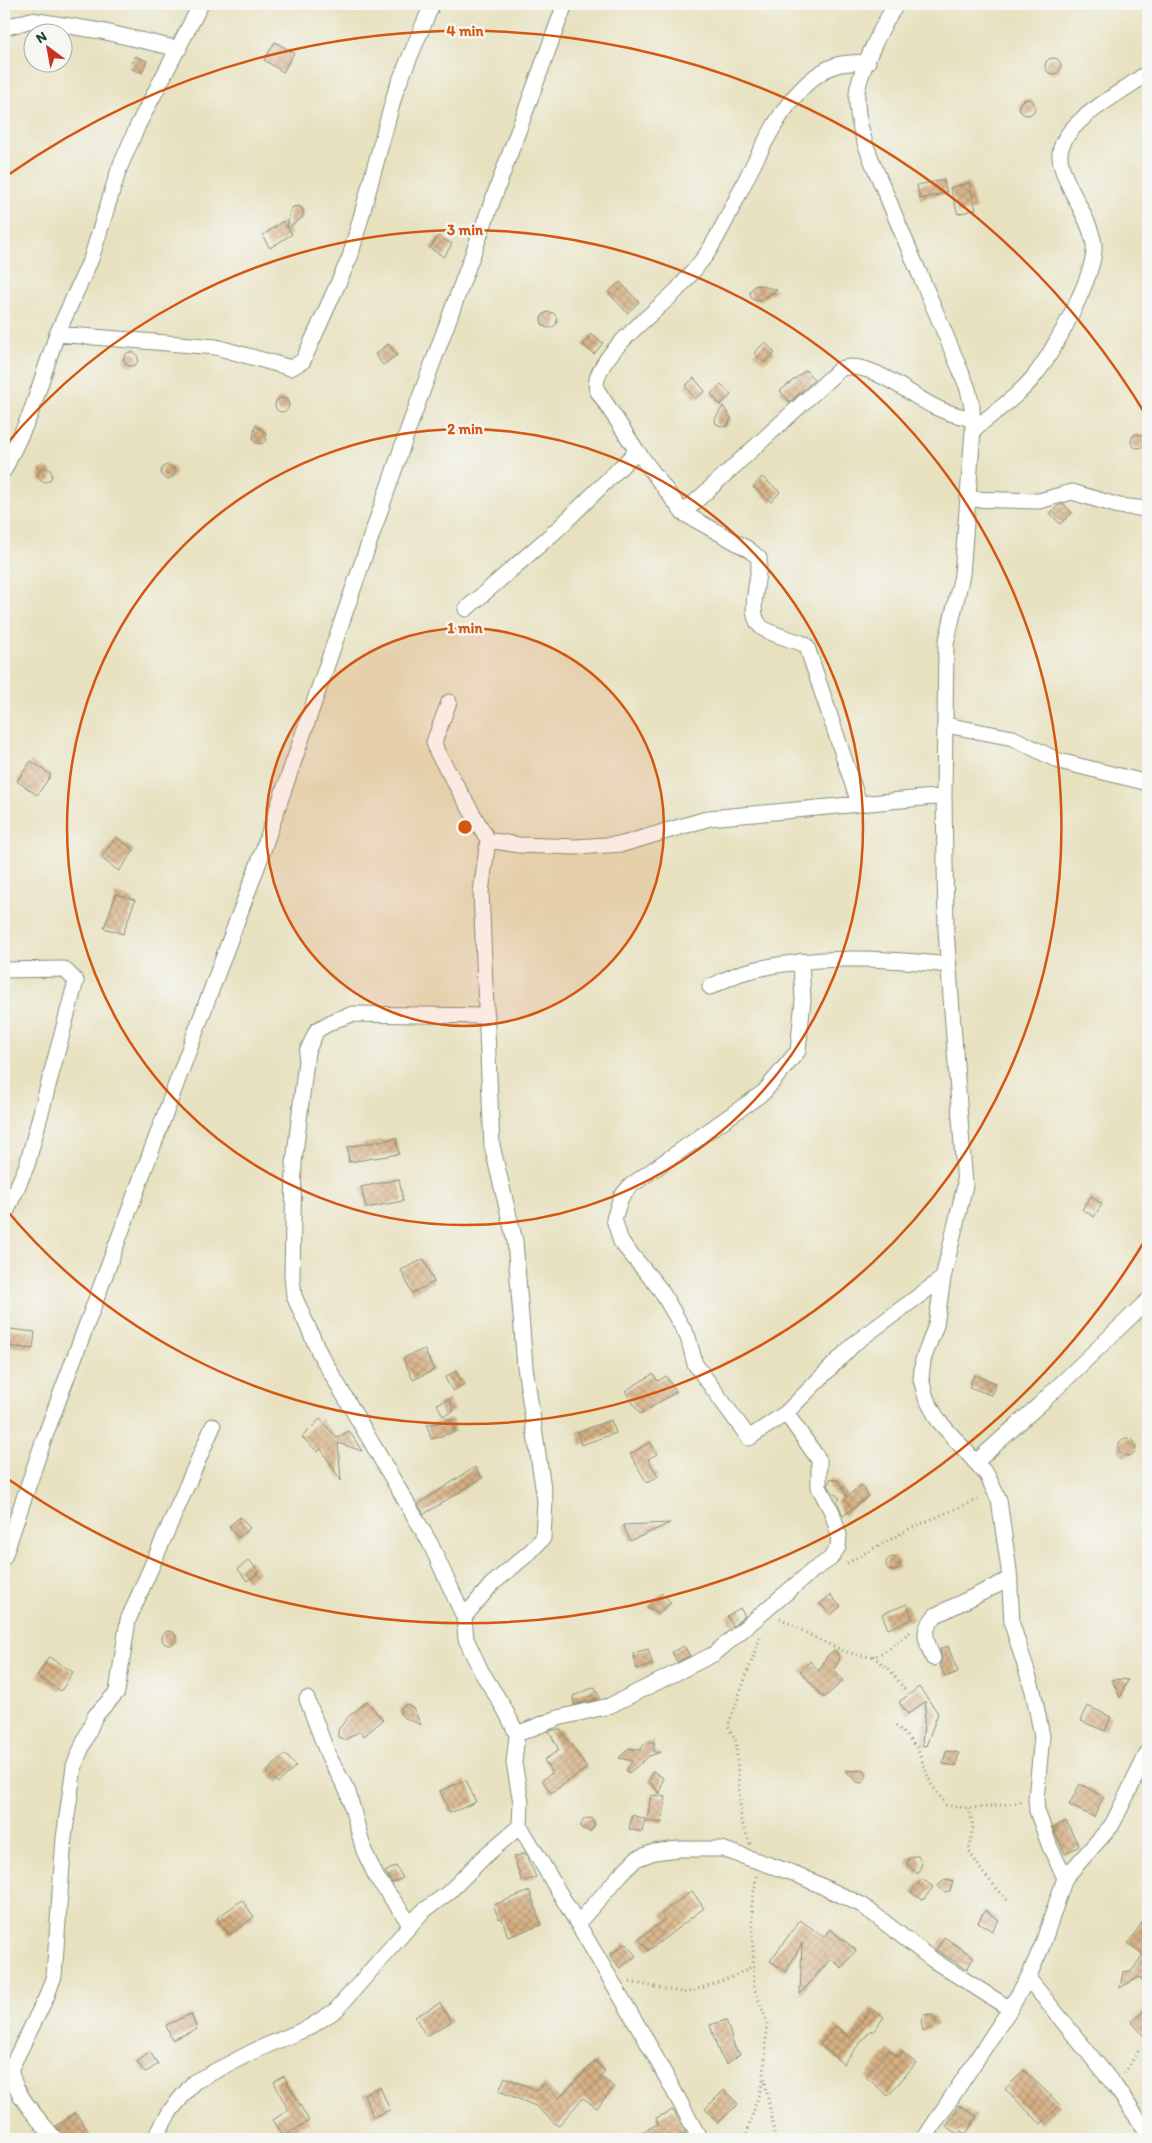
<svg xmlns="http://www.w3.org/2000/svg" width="1152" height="2143" viewBox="0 0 1152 2143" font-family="Itim,sans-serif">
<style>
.building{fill:url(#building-cross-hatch)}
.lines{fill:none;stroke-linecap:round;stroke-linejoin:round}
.street-casing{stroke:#838f7a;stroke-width:17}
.path{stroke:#838f7a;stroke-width:3;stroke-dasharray:1 4;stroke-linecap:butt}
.street{stroke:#fff;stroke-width:15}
.ring{fill:none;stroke:#d45610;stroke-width:2.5}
.centre{fill:#d45610;stroke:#f6f6f2;stroke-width:2.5}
.ring-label{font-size:15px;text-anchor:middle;font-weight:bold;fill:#d45610;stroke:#f6f6f2;stroke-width:5;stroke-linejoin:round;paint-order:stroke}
</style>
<defs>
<pattern id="building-cross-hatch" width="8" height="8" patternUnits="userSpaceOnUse" patternTransform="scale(1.25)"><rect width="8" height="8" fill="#d7af81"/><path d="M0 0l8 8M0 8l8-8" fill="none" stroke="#ae906a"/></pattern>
</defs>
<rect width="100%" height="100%" fill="#f6f6f2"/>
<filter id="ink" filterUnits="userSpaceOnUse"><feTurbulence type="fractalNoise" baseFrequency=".02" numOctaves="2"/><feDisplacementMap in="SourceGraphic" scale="10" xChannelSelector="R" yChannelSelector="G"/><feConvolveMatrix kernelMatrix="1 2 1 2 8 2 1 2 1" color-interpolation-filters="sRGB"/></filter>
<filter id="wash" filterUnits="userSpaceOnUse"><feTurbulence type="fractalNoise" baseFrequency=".0096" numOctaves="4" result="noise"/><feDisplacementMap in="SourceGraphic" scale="20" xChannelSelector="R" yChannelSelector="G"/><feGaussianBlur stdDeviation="1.12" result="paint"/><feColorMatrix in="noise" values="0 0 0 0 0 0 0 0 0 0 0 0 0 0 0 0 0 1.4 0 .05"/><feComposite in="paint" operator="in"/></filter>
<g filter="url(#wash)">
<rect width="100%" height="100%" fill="#e7e1bf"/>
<g id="blocks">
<path class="building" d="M275,42L294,53L283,72L264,60Z
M135,56L147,61L142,73L130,68Z
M1045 66a8 8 0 1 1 16 0a8 8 0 1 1-16 0Z
M1019 107a8 8 0 1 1 16 0a8 8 0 1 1-16 0Z
M944,180L947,193L920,199L917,185Z
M969,183L976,209L958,214L950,188Z
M299,206L303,210V217L288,228L292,234L270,248L262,236L283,221L287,228L290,211L293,207Z
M438,236L452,244L444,257L430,248Z
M620,282L639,302L627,313L608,292Z
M759,285L777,290L761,300L756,301L751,298L750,292L754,286Z
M541 320a8 8 0 1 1 16 0a8 8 0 1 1-16 0Z
M591,334L603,343L594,354L583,345Z
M765,342L775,353L764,363L754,353Z
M388,344L397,355L383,365L375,354Z
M124 359a7 7 0 1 1 14 0a7 7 0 1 1-14 0Z
M806,370L814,380L790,402L780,391Z
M694,378L705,391L695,399L685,386Z
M721,384L731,395L720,405L711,394Z
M275 405a7 7 0 1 1 14 0a7 7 0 1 1-14 0Z
M723,406L731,418L728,425L724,427L716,424L715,419Z
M255,425L266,433V440L262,444L256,443L253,439Z
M1131 441a7 7 0 1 1 14 0a7 7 0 1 1-14 0Z
M161 472a7 7 0 1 1 14 0a7 7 0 1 1-14 0Z
M38 475a7 7 0 1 1 14 0a7 7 0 1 1-14 0Z
M762,477L780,492L771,502L753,487Z
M1064,504L1072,513L1060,524L1050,513L1058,506Z
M31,761L51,775L37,795L17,781Z
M116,837L134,850L119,871L101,858Z
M116,894L135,900L123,934L104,928Z
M396,1138L399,1154L349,1162L347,1147Z
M399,1179L403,1201L366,1208L361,1187Z
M1091,1196L1102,1204L1094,1217L1082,1209Z
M424,1259L434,1282L412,1293L401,1270Z
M10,1329L35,1332L33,1349L8,1346Z
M424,1349L434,1370L413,1380L403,1358Z
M455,1371L464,1384L453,1391L445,1378Z
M653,1374L658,1381L666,1376L676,1392L640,1414L625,1391Z
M974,1375L996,1383L991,1395L969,1387Z
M449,1399L454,1411L443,1416L437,1404Z
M320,1419L337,1438L349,1431L362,1451L338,1443L341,1481L321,1449L318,1452L302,1437Z
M452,1419L455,1432L431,1439L427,1425Z
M611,1420L616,1433L581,1445L577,1432Z
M1118 1447a9 9 0 1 1 18 0a9 9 0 1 1-18 0Z
M650,1442L657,1454L648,1459L658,1476L647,1483L630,1454Z
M475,1467L482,1478L424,1514L418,1504Z
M831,1478L839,1481L847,1497L861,1485L869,1496L843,1516L837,1502L840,1498L832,1492L828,1485Z
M240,1517L250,1528L238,1538L229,1526Z
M670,1523L630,1541L623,1525Z
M886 1564a7 7 0 1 1 14 0a7 7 0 1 1-14 0Z
M249,1560L259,1572L247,1581L238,1569Z
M662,1593L671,1603L659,1613L647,1607Z
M830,1595L841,1606L831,1615L820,1604Z
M907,1604L913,1619L888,1629L882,1614Z
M740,1608L745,1616L733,1626L727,1616Z
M162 1638a7 7 0 1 1 14 0a7 7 0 1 1-14 0Z
M684,1646L690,1656L677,1662L672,1652Z
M948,1646L958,1672L945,1677L940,1664L942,1659L940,1649Z
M648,1649L653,1665L637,1669L633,1653Z
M835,1650L840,1659L834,1670L843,1681L824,1698L800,1671L810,1661L819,1671L827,1656Z
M49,1657L73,1672L61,1691L37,1676Z
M1120,1679L1128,1680L1120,1698L1112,1680Z
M595,1687L600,1698L574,1705L573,1696Z
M919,1687L938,1713L926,1746L922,1745L926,1701L908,1714L899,1702Z
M367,1701L383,1720L364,1736L360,1731L345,1740L338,1737V1730L348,1717Z
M407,1704L414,1709L421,1725L403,1717L400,1714L401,1708Z
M1088,1706L1111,1717L1105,1731L1081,1721Z
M560,1729L587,1768L551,1793L542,1780L552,1773L544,1760L559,1750L549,1731Z
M646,1742H654V1752H661L649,1756L629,1773L626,1770L632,1761L619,1758L629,1748L640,1750Z
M946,1751L959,1753L956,1766L943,1764Z
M285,1754L296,1766L278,1783L267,1771Z
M864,1770L867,1775L863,1783L857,1782L846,1771Z
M653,1771L663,1778L660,1794L649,1781Z
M466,1780L476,1802L450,1813L440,1791Z
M1080,1784L1104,1797L1094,1817L1069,1805Z
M651,1795L666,1797L662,1823L647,1821Z
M632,1815L645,1819L642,1832L629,1829Z
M592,1818L595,1825L590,1832L580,1827L584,1819Z
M1066,1821L1079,1846L1065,1854L1053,1828Z
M525,1853L536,1877L522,1882L514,1857Z
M914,1856H918L922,1863L918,1874L907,1865L909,1858Z
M396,1866L403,1878L392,1883L385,1872Z
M922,1879L933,1887L923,1900L911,1892Z
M945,1879L953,1882L950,1891L944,1892L938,1886Z
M530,1891L541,1925L508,1937L502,1918L499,1919L493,1905Z
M692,1891L704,1908L648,1951L639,1939L665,1919L661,1914Z
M242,1900L254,1917L229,1935L217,1918Z
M985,1910L999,1920L992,1931L978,1922Z
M1148,1914V1984L1139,1977L1120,1988L1123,1972L1132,1971L1143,1954L1128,1943Z
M800,1920L824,1937L830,1929L856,1950L842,1968L831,1959L800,1994L802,1943L786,1972L770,1961Z
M944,1937L974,1957L967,1969L936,1950Z
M626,1943L636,1956L620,1968L610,1955Z
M440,2003L451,2022L426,2036L415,2017Z
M1148,2007V2041L1132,2022Z
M871,2008L884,2017L873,2032L871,2030L843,2064L820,2045L836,2026L850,2038Z
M191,2014L197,2029L172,2040L166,2025Z
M931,2014L936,2020V2025L923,2032L921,2020L924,2015Z
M726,2020L735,2048L740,2054L727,2064L720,2055L710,2025Z
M889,2050L898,2057L902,2052L916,2063L888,2096L866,2077Z
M150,2052L158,2064L145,2073L137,2062Z
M595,2061L605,2071L601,2077L614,2087L597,2108L583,2098L558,2126L536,2106L499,2091L505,2077L538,2091L544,2084L559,2098Z
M1024,2070L1060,2105L1041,2124L1005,2089Z
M284,2076L309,2121L284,2136L273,2120L288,2110L274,2082Z
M380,2087L390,2110L373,2117L364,2094Z
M724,2090L738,2104L718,2123L705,2109Z
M959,2105L977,2116L966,2134L961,2131L958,2134L946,2127Z
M673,2110L686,2133L673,2139H628L658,2124L656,2118Z
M76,2113L90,2134L83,2139H64L56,2126Z"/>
</g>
</g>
<g filter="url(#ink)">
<use href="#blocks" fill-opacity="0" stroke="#838f7a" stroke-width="1"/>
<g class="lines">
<defs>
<path id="street" d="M897,4C885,19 858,74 857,94C855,132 877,171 891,206C916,267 943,327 968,389L972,407L973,430L962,575L946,644L944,796L946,930L965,1185L943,1278L936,1325L923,1360L921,1379L926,1398L938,1420L987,1475L999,1500L1009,1570L1012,1624L1033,1691L1042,1736L1036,1799L1037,1811L1050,1847L1065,1878
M4,28L31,20L101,31L179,49
M57,334L216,347L291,368L303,361L350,257L396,90L432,4
M973,430C993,413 1019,396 1035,375C1053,353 1097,272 1094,245C1091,217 1058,178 1060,153C1064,119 1125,92 1148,72
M637,451L683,513L748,549L759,558C761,577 744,617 764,629C776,636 791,639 804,644L807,647L859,803
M4,470L30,415L57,334L91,259L119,169L138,125L201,4
M968,499L1039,501L1072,492L1119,506L1148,509
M683,513L840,369C867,358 910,395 935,407C946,413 960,416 972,419
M466,609L559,528L637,451L597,390C589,360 657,311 677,290C687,279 697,267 706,255C742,203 774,88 834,66C844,62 858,63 868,62
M946,725L1013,738L1059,761L1148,783
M488,840L519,845L575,847L623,844L710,818L944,796
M4,970L64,969L76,981L27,1165L4,1217
M710,987C721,982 733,975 745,972C813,954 880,958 948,965
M786,1413L749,1438L695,1364L688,1337L660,1289L621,1242L614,1219L621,1197L630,1186L764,1092L798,1051L803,1000L801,961
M976,1462L1039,1405L1148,1300
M4,1557L44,1439L260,859L409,427L565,4
M464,1617L430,1543L320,1354L294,1296L292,1276L294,1163L307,1052L317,1030L335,1020L353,1014L487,1016
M933,1658C926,1639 920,1632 936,1615L1010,1579
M307,1699L328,1755L348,1792L364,1851L377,1878L411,1925
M517,1734L558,1718L609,1706L714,1654L812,1571L830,1559L838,1547L839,1535L832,1512L819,1487V1460L786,1413L855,1343L943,1278
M520,1826L644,2036L700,2139
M578,1923L621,1874L636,1859L654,1852L678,1849H722L796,1874L862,1905L933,1960L1010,2009
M1028,1978L1115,2086L1148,2133
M55,2139C41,2122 10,2090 11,2068L46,1998L54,1976L64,1838L74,1766L95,1716L117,1692L128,1620L213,1426
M154,2139L171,2110L194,2082L254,2051L310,2027L336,2010L422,1912L448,1893L486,1855L520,1826L521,1802L514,1763L517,1734L504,1708L481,1671L466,1639L464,1617L491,1585L530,1552L543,1538L545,1501L525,1367L515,1241L492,1146L481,892L488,840L437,752L434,742L449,702
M924,2139L1010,2009L1028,1978L1042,1946L1065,1878L1112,1825L1148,1752"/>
</defs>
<use href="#street" class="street-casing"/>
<path class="path" d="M847,1563L911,1528L981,1498
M780,1618C801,1630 850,1660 874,1656C887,1653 900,1639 910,1632
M873,1656L890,1670L905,1690
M896,1725L917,1748L931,1784L946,1805C972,1811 996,1806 1021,1802
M969,1808L973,1826L969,1851L983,1873L1007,1900
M750,1844L741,1820L736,1741L728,1726L761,1635
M756,1876L752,1906L754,1988L767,2022L764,2075L775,2139
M630,1982L686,1993L730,1978L753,1966
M1124,2073L1138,2052L1148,2047
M745,2139L764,2078"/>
<use href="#street" class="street"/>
</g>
</g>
<circle cx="465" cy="827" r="199" fill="#d45610" fill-opacity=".12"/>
<g class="ring">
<circle cx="465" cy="827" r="199"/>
<circle cx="465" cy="827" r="398"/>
<path d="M4 447A597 597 0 1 1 4 1207"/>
<path d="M1147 1237A796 796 0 0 1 8 1479M8 175A796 796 0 0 1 1147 417"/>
</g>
<circle cx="465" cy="827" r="8" class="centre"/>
<g class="ring-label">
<text x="465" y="36">4 min</text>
<text x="465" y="235">3 min</text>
<text x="465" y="434">2 min</text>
<text x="465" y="633">1 min</text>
</g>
<rect width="1152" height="2143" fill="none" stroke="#f6f6f2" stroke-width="20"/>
<g transform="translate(48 48) rotate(328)"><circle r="24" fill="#f6f6f2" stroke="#a0aca6"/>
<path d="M0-4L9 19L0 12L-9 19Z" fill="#c8321e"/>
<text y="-8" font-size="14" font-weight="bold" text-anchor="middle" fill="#1f3d34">N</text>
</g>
</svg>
